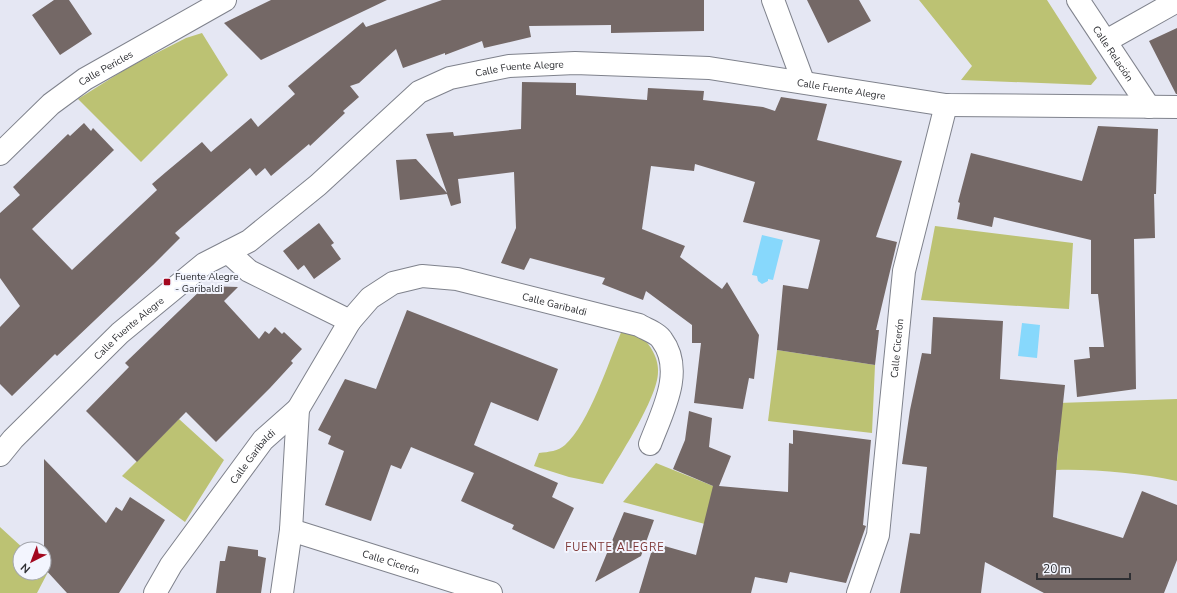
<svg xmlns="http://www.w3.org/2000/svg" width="1177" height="593" viewBox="0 0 1177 593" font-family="'Nunito Sans',sans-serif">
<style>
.green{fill:#bcc273}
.water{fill:#87d8fc}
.building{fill:#746866}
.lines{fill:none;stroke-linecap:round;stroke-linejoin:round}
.street-casing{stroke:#7f828c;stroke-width:24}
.secondary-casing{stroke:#7f828c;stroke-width:24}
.street{stroke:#fff;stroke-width:22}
.secondary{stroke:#fff;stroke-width:22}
.poi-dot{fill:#a3081f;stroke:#f3f5fe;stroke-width:1.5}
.labels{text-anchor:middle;stroke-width:4;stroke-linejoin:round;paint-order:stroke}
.street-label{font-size:10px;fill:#2e2f33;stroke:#f3f5fe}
.poi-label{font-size:10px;fill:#2e2f33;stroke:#f3f5fe;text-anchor:start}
.neighbourhood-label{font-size:11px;letter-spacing:1px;fill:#7d3534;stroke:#f3f5fe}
</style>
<rect width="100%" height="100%" fill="#e5e7f3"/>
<path class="green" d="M919,0H1047L1097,78L1091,85L961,80L972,66Z
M202,33L228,75L141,162L78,99L129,67L186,38Z
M935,226L1073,243L1069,309L921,300Z
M622,330C626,331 632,332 637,334C649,341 659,358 658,372C658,398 617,460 603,484L569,477L534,466L539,453C549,452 558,451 565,445C589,424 609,361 622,330Z
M777,350L875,365L872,433L768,421Z
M1177,399V481C1137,473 1097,469 1056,470L1059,441L1058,403Z
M179,419L224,460L185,522L122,476Z
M656,463L718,488L742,534L623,502Z
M0,527L24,549H20V573H44V568L48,572L37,593H0Z"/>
<path class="water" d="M762,235L783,240L773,280L768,279V281L762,284L758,281L757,276L752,275Z
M1022,323L1040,325L1037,358L1018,356Z"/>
<path class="building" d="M54,0H69L92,34L60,55L32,15Z
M271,0H387L261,60L224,23Z
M442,0H704V31L611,33V25L529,26L531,37L484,48L482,41L445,55V53L403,68L396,49L359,83L350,86L359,97L343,111L345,113L310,146L309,144L271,176L265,168L256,176L250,168L175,233L180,238L153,265L75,339L57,356L55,354L12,396L0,384V327L20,306L0,278V213L20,195L13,187L68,134L70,136L84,123L91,131L93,128L114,150L32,229L72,270L157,190L152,184L166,172L202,142L211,152L251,118L258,127L295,94L288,86L363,22L366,27Z
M807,0H859L871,21L828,43Z
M1177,28V94H1176L1149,41Z
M522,82L576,83V95L647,100L648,88L704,91L703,100L763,107L775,111L781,97L827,104L817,140L902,161L876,237L897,242L876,330H879L875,365L777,350L783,285L808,289L820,240L743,222L755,182L695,164L694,171L651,166L642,229L685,246L680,257L722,289L727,282L759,335L754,379L749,378L743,409L694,403L701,343H692V325L646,291L643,300L602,284L605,278L530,258L524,270L501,263L516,228L514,172L458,179L461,203L451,206L447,194L400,200L396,160L416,159L447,193L426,134L453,132L454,136L521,129Z
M1098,126L1158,129L1156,194H1154L1155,238L1134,239L1136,389L1077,397L1074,360L1090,358L1089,347H1104L1098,294H1091V240L994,217L992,227L957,219L960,203L958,202L971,153L1082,181Z
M319,223L334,243L331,245L341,259L314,279L304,265L298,270L283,251Z
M205,286L238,287L224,301L259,339L265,331L269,334L275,327L282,334L284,332L302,349L291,361L293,363L270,388L216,442L186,412L137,462L86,411L129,367L125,363Z
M407,310L558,369L538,421L491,402L474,445L558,483L552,497L574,508L554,549L512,529L514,525L461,501L474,473L411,447L401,469L391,465L371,521L325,505L344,451L328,444L331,436L318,430L345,379L376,389Z
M933,317L1003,321L1000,379L1065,385L1057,459L1053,517L1123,538L1142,491L1177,505V560L1164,593H1044L985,562L981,593H900L910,533L920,534L927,467L902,464L910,410L922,353L931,354Z
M689,411L712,418L709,447L731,456L719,486L788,492L789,443L793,444V430L871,440L863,525L866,526L846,583L790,572L787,583L755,577L751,593H639L654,543L696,555L713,486L673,469L685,440Z
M44,459L106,523L116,507L122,511L130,497L165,520L119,593H67L44,568Z
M624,512L654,520L641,556L595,582Z
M228,546L258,550V556L266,558L261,593H216L220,561H225Z"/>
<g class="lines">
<defs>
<g id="street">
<path d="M773,0L803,81"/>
<path id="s1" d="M1078,0L1149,107"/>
<path d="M1106,41L1177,1"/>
<path id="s2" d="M0,154L51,104L85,79L225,0"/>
<path d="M228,252L249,271L350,321"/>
<path id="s3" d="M291,530L491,593"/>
<path id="s4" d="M155,593L171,565L263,440L298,409L350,321L370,298L393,283L422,276L457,279L639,325C645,329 658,333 662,340C685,371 662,412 650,444"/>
<path d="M282,593L291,530L298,409"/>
<path id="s5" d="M858,593L878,535L904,271L946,105"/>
</g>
<g id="secondary">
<path id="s6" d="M0,455L13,439L120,333L204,264L249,241L318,185L419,92L450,78L509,66L575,63L709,68L946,105L1177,107"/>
</g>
</defs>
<use href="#street" class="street-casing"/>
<use href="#secondary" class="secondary-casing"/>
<use href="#street" class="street"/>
<use href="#secondary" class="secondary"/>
</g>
<rect class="poi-dot" x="163" y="278" width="8" height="8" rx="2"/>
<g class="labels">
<g class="street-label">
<text dy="4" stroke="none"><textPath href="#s1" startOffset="64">Calle Relación</textPath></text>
<text dy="4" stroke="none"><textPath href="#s2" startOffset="137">Calle Pericles</textPath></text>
<text dy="4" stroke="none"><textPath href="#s6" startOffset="661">Calle Fuente Alegre</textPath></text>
<text dy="4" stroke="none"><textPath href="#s6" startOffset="985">Calle Fuente Alegre</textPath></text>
<text dy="4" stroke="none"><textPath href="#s4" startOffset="560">Calle Garibaldi</textPath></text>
<text dy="4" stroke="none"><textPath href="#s6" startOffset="181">Calle Fuente Alegre</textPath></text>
<text dy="4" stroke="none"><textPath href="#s5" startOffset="249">Calle Cicerón</textPath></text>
<text dy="4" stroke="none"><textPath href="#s4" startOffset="168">Calle Garibaldi</textPath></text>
<text dy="4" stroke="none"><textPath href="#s3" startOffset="105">Calle Cicerón</textPath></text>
</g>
<g class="poi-label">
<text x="175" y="280">Fuente Alegre<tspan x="175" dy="12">- Garibaldi</tspan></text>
</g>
<g class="neighbourhood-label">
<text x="615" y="551">FUENTE ALEGRE</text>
</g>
</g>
<g transform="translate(32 561) rotate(222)"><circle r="19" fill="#f3f5fe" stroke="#a4a6ad"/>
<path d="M0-3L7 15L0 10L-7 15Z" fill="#a3081f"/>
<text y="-6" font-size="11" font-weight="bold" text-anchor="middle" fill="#2e2f33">N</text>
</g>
<path d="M1037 573v6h93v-6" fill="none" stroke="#2e2f33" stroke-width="2"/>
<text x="1043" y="573" font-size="12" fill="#2e2f33" stroke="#f3f5fe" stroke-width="3" paint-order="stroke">20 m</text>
</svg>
